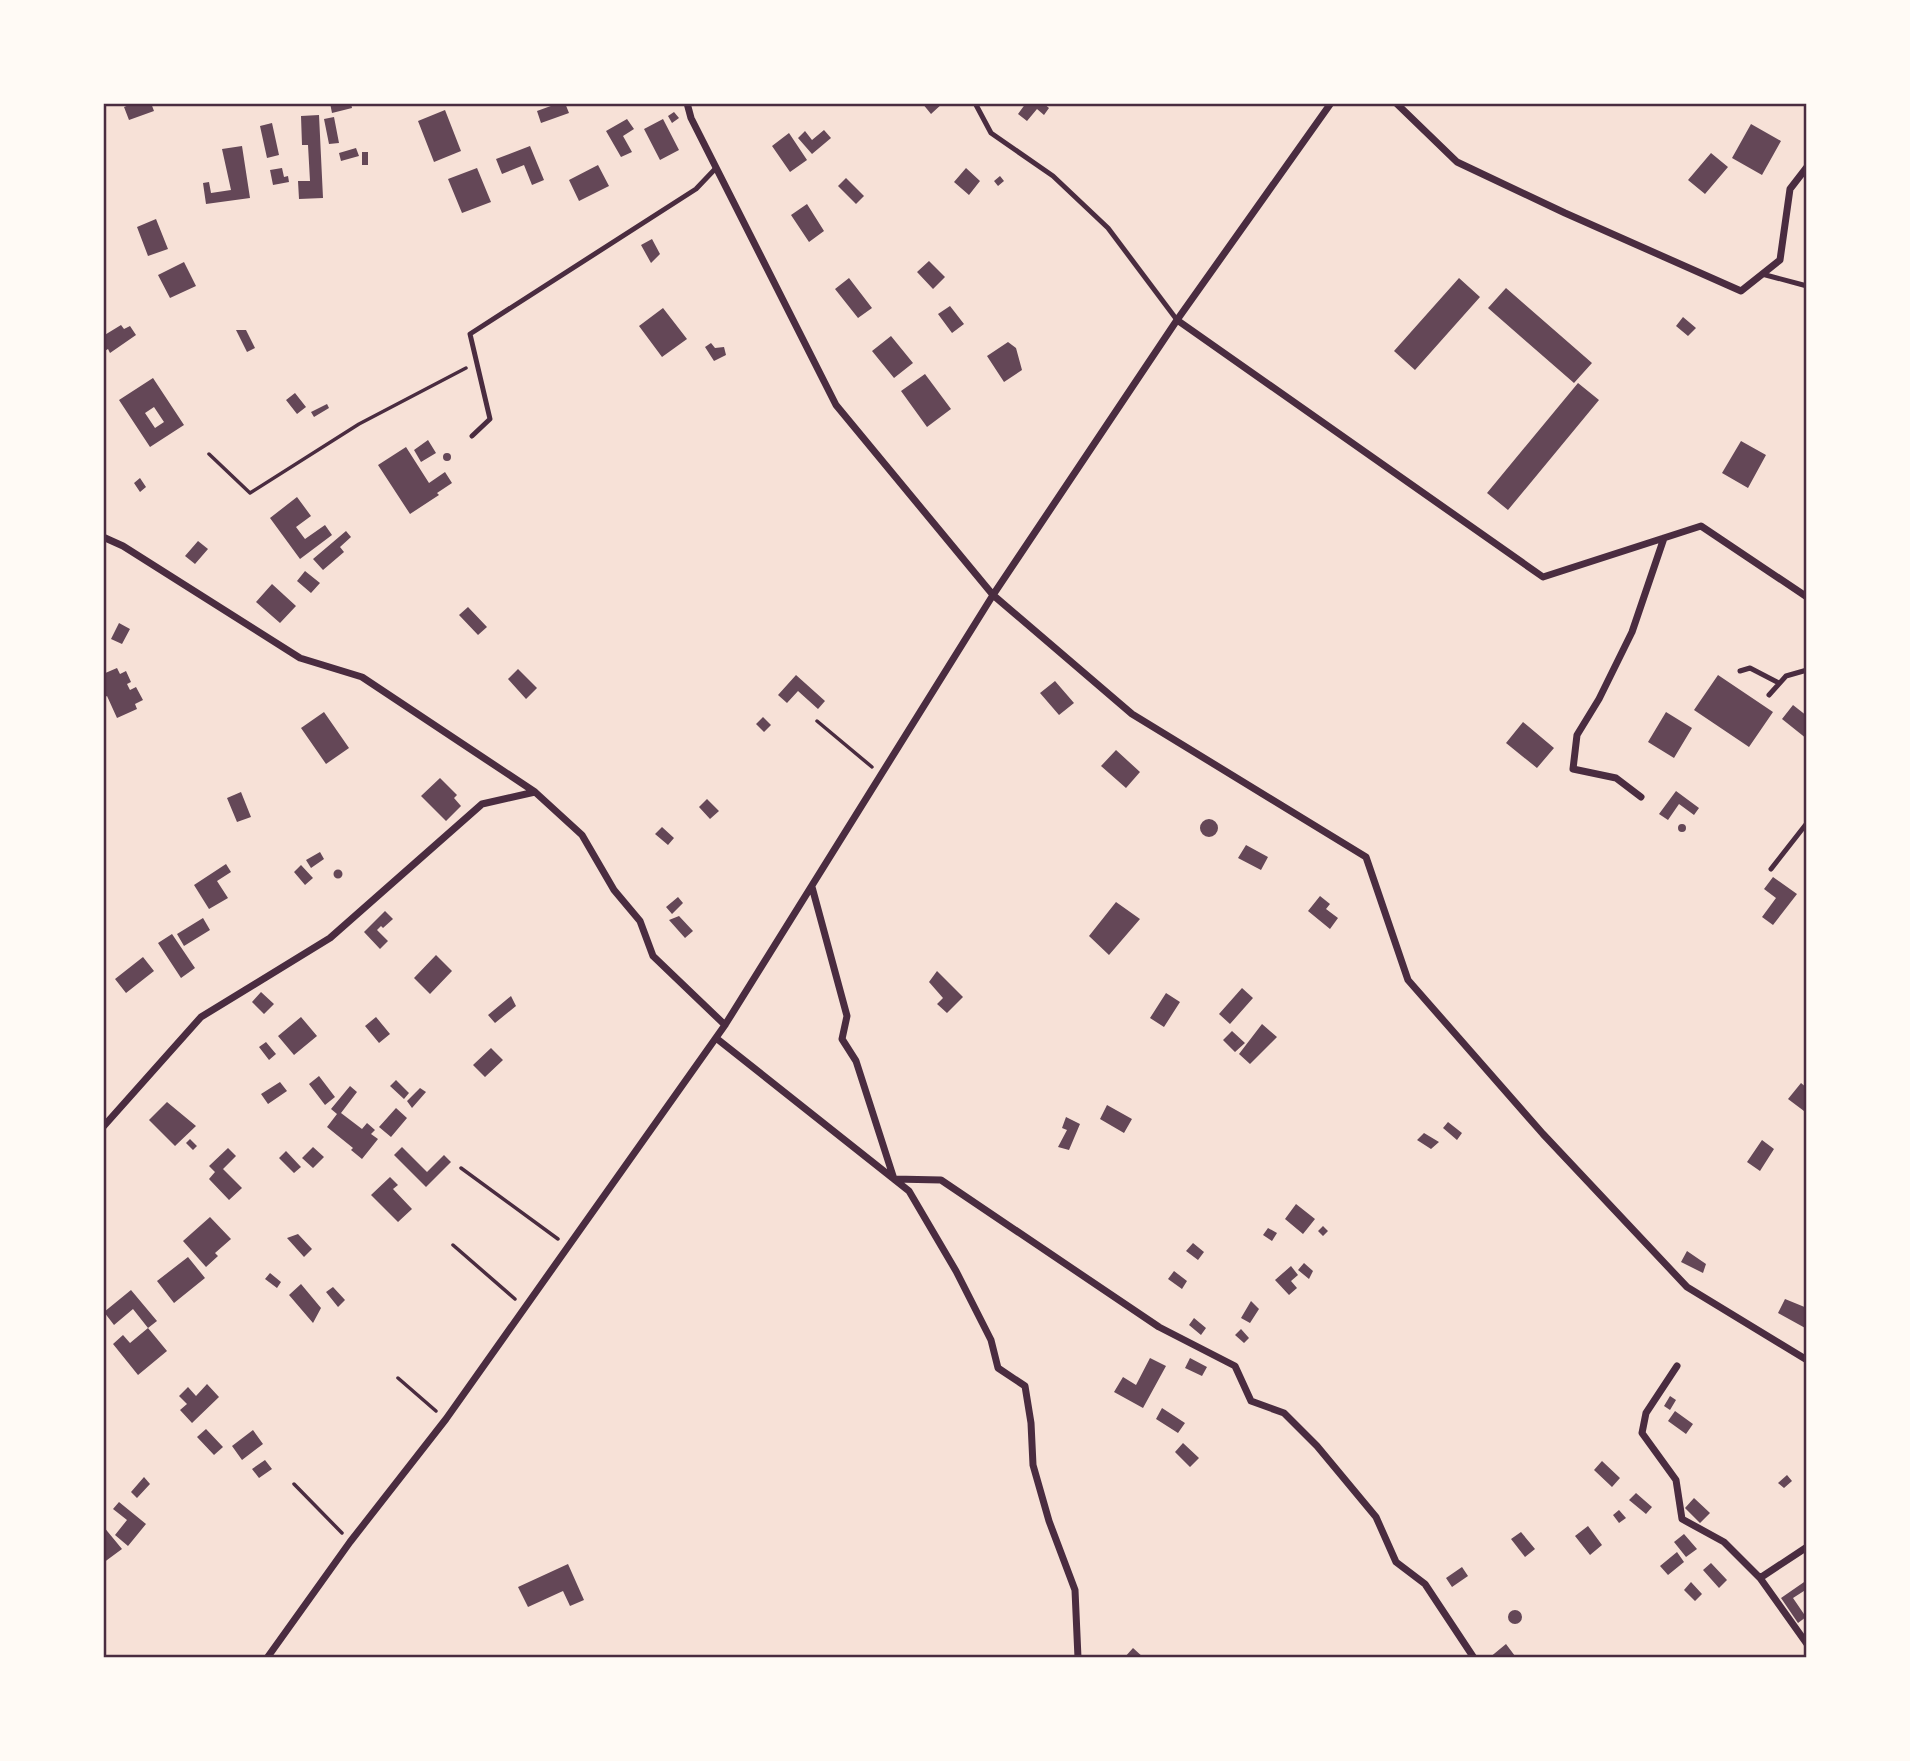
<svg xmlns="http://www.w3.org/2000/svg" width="1910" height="1761" viewBox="0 0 1910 1761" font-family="Mulish,sans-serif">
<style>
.building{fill:#644757;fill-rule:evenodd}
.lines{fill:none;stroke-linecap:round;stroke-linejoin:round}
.path{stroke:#4a2c40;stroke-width:3.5}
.service{stroke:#4a2c40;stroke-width:5}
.minor{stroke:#4a2c40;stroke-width:7}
.neatline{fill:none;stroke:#4a2c40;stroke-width:2.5}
</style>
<rect width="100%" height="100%" fill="#f7e1d7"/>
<path class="building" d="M134,103H151L154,111L129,120L124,107Z
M330,103H351L352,108L332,113Z
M559,103H565L569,113L541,123L537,111Z
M922,103H943L931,114Z
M1026,103H1043L1049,108L1044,115L1037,109L1027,121L1018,114Z
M445,110L461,151L434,162L418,121Z
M674,112L679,118L672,123L668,116Z
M319,115L323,198L299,199L298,181H310L308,145H302L301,116Z
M334,117L339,143L329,144L324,119Z
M627,119L634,129L623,136L632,152L621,157L606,131Z
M663,119L679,150L660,160L644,129Z
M272,123L279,155L267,158L260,126Z
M1751,124L1781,141L1762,175L1732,158Z
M824,130L831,138L812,154L798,138L805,131L812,140Z
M789,133L807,160L790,172L772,146Z
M242,146L250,198L206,204L203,183L209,182L211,193L231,190L222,149Z
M530,146L544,180L532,185L524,165L502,174L496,159Z
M356,148L359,156L341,161L339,153Z
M362,152H368V165H362Z
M1711,153L1728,167L1705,194L1688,180Z
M598,165L609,186L579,201L569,180Z
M282,168L284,177L288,176L289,182L273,185L270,170Z
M477,168L491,202L462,213L448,179Z
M966,168L980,181L969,195L954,182Z
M1000,176L1004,181L998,186L994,181Z
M846,178L864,196L856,204L838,186Z
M807,204L824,231L809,242L791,215Z
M156,219L168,249L148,256L137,227Z
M652,239L660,254L651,263L641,245Z
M929,261L945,277L933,289L917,272Z
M184,262L196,286L170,298L158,275Z
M849,278L872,308L858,318L835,289Z
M1459,278L1480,297L1415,370L1394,351Z
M1506,288L1592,363L1574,383L1488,308Z
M950,306L964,324L952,333L938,314Z
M663,308L687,339L662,357L639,326Z
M1683,317L1696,328L1688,336L1676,326Z
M121,325L124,329L130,326L136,335L110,353L108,349L103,352V336Z
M236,330H246L255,348L247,352Z
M891,336L913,363L894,378L872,351Z
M1008,342L1016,348L1022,370L1004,382L987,356Z
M711,343L715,348L724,347L726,355L714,361L705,347Z
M925,374L951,409L927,427L901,391Z
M153,378L184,425L150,447L119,400ZM154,407L164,422L155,428L145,413Z
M1578,383L1599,400L1508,510L1487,493Z
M295,393L306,407L297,414L286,400Z
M327,404L329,408L314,417L311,412Z
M428,440L436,453L421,462L414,450Z
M1741,441L1766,455L1748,488L1722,473Z
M406,447L429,483L445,472L452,483L437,493L439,495L410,514L378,465Z
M443 457a4 4 0 1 1 8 0a4 4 0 1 1-8 0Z
M140,478L146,487L140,492L134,483Z
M297,497L311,516L296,527L305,539L325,525L332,535L300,559L270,518Z
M346,531L351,537L340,547L344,552L323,570L313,559Z
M198,541L208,549L195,564L185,556Z
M305,571L320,583L311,593L297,581Z
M272,584L296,606L280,623L256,602Z
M468,607L487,627L478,635L459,615Z
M119,623L130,629L122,644L111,639Z
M117,668L120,674L126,671L131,682L127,684L130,690L136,687L143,700L135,704L137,709L117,718L107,696L103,698V674Z
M518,669L537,688L526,699L508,679Z
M796,675L825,701L818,709L798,691L787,703L778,695Z
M1718,675L1773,712L1749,747L1694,710Z
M1055,681L1074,703L1059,715L1040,693Z
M1793,705L1807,716V739L1782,719Z
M324,712L349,748L326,764L301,728Z
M1666,712L1692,728L1674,758L1648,742Z
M763,717L771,725L764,732L756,724Z
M1523,722L1554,748L1537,768L1506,743Z
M1116,750L1140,772L1126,788L1101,766Z
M440,778L457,795L454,798L461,806L446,821L421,796Z
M1676,791L1699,808L1694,815L1679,804L1668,820L1659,814Z
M241,792L251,817L237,822L227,798Z
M707,799L719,811L710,819L699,807Z
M1200 828a9 9 0 1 1 18 0a9 9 0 1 1-18 0Z
M1678 828a4 4 0 1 1 8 0a4 4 0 1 1-8 0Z
M662,827L674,838L668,845L655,834Z
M1246,845L1268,857L1261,870L1238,858Z
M320,852L324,859L311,868L306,860Z
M226,864L231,872L217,881L228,898L209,909L194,885Z
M301,865L313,878L305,885L294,872Z
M333.5 874a4.5 4.5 0 1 1 9 0a4.5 4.5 0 1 1-9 0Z
M1773,877L1797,894L1773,925L1762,917L1776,898L1764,889Z
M1320,896L1330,904L1326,909L1338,918L1330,929L1308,911Z
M678,897L683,903L672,914L666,907Z
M1116,902L1140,919L1109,955L1089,936Z
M385,911L393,919L383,928L381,926L377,930L388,941L380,949L364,932Z
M679,916L693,931L685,938L669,920Z
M203,918L210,930L184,946L177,934Z
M172,934L195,968L181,978L158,943Z
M436,955L452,971L430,994L414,978Z
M143,957L154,971L126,993L115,979Z
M937,971L963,997L947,1013L937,1004L943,998L929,982Z
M1242,988L1253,998L1230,1024L1219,1014Z
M261,992L274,1004L264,1014L252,1002Z
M1166,993L1180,1002L1164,1027L1150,1018Z
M511,996L516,1006L495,1023L488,1015Z
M301,1017L317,1036L294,1055L278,1036Z
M376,1017L390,1034L379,1043L365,1026Z
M1262,1024L1277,1037L1250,1064L1239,1054Z
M1232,1031L1245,1043L1235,1052L1223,1040Z
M266,1042L276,1054L269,1060L259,1047Z
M491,1048L503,1060L485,1077L473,1065Z
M319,1076L335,1097L325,1105L309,1084Z
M396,1080L409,1093L404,1099L390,1086Z
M280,1082L287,1091L268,1104L261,1094Z
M1801,1083L1807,1088V1107L1804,1111L1788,1099Z
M350,1086L357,1092L341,1113L362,1129L367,1123L375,1130L371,1134L378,1139L362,1159L351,1150L353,1148L327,1127L337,1114L331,1109Z
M420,1088L426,1092L412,1108L407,1101Z
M167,1102L196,1126L175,1146L149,1120Z
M1107,1105L1132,1119L1124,1133L1100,1119Z
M396,1108L407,1118L391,1137L379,1127Z
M1066,1117L1080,1124L1069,1150L1058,1147L1067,1130L1062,1128Z
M1448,1122L1462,1133L1457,1140L1443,1128Z
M1424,1133L1439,1142L1431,1149L1417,1140Z
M190,1139L197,1146L193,1150L186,1143Z
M1762,1140L1774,1149L1760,1171L1747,1162Z
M313,1147L324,1157L313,1168L302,1158Z
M402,1147L427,1172L444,1155L451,1162L426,1187L394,1155Z
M228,1148L236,1156L223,1169L242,1188L229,1200L209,1179L215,1172L209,1166Z
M286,1151L301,1167L294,1173L279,1158Z
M390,1177L398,1185L393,1189L412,1209L398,1222L371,1195Z
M1296,1204L1315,1219L1303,1234L1285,1219Z
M210,1217L231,1239L215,1253L218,1256L206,1267L183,1241Z
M1323,1226L1328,1231L1323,1236L1318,1231Z
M1268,1228L1277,1233L1272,1241L1263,1235Z
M298,1234L312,1249L304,1257L287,1238Z
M1193,1243L1204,1252L1198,1260L1186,1251Z
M1687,1251L1706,1264L1703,1273L1681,1262Z
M188,1257L205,1278L174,1303L157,1281Z
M1304,1263L1313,1271L1309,1279L1298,1270Z
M1291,1266L1298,1275L1291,1281L1297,1288L1289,1295L1275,1280Z
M1174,1271L1187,1281L1182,1289L1168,1279Z
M270,1273L281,1282L277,1288L265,1279Z
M301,1284L321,1308L313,1323L289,1295Z
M333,1287L345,1300L338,1307L326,1292Z
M131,1290L157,1321L148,1328L133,1309L114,1325L104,1312Z
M1785,1299L1807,1308V1329L1778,1313Z
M1251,1301L1259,1309L1250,1323L1241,1318Z
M1194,1318L1206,1328L1201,1335L1189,1325Z
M148,1328L167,1351L138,1375L113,1344L123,1335L130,1343Z
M1241,1329L1249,1338L1244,1343L1235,1335Z
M1150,1358L1166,1366L1143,1408L1114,1392L1123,1377L1136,1385Z
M1190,1358L1207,1367L1202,1376L1185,1368Z
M207,1384L219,1397L192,1423L180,1410L187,1404L179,1396L188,1387L196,1396Z
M1670,1396L1676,1400L1670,1410L1664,1406Z
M1162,1408L1185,1423L1178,1433L1156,1419Z
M1675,1411L1693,1424L1686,1434L1668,1421Z
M206,1429L223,1447L214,1455L197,1437Z
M253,1430L263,1444L242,1460L232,1446Z
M1183,1443L1199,1458L1190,1467L1175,1452Z
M265,1460L272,1469L259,1478L252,1469Z
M1602,1461L1620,1478L1612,1487L1594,1470Z
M1787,1475L1792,1481L1784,1488L1778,1483Z
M144,1477L150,1484L137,1498L131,1492Z
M1636,1493L1652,1507L1646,1514L1629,1500Z
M1694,1498L1710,1513L1700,1523L1685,1508Z
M119,1502L146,1524L128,1546L115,1535L127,1520L113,1509Z
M1619,1510L1626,1518L1619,1523L1613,1515Z
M103,1526L122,1549L103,1563Z
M1588,1526L1602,1545L1590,1555L1575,1536Z
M1521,1532L1535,1549L1525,1557L1511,1539Z
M1684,1534L1697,1549L1686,1557L1674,1542Z
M1677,1552L1684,1562L1668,1575L1660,1566Z
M1711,1563L1727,1580L1719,1588L1703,1570Z
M568,1564L584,1600L570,1606L563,1591L528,1607L518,1587Z
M1462,1567L1468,1576L1452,1587L1446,1578Z
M1807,1580V1589L1793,1598L1806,1617L1798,1623L1781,1598Z
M1691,1582L1702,1594L1695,1601L1684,1590Z
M1508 1617a7 7 0 1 1 14 0a7 7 0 1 1-14 0Z
M1506,1644L1515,1656L1489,1658Z
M1133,1648L1144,1658H1124Z"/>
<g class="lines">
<path class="path" d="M209,454L250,493L359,424L466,368
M817,721L872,767
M461,1168L558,1239
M453,1245L515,1299
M398,1378L436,1411
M294,1484L342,1533"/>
<path class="service" d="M975,103L991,133L1053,176L1108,228L1177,320
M1762,274L1807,286
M472,436L490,419L470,334L696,189L716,168
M1740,671L1750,668L1779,683
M1769,695L1786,676L1807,670
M1771,869L1807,823"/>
<path class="minor" d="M687,103L691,118L836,405L993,595L1132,714L1366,857L1408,980L1543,1134L1687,1287L1807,1360
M1396,103L1457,162L1565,213L1741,291L1780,260L1790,189L1807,167
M1177,320L1543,577L1701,526L1807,597
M103,537L123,546L300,658L362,677L535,792L582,835L614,890L640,921L653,956L725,1025
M1641,797L1616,778L1573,769L1577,735L1599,699L1632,632L1664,538
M812,887L847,1016L842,1039L856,1061L894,1179L941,1180L1159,1327L1235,1366L1251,1401L1284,1413L1317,1446L1376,1517L1396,1562L1425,1584L1474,1658
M716,1038L909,1191L956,1271L991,1340L998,1368L1025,1386L1031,1423L1033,1465L1049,1521L1075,1590L1078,1658
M103,1127L201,1017L330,938L482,804L535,792
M1677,1366L1646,1413L1642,1433L1676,1480L1682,1519L1724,1542L1760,1578
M1807,1547L1760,1578L1807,1644
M267,1658L350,1542L446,1419L725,1025L993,595L1177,320L1331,103"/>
</g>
<rect width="1910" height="1761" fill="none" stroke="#fffaf5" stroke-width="210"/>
<rect x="105" y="105" width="1700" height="1551" class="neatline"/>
</svg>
